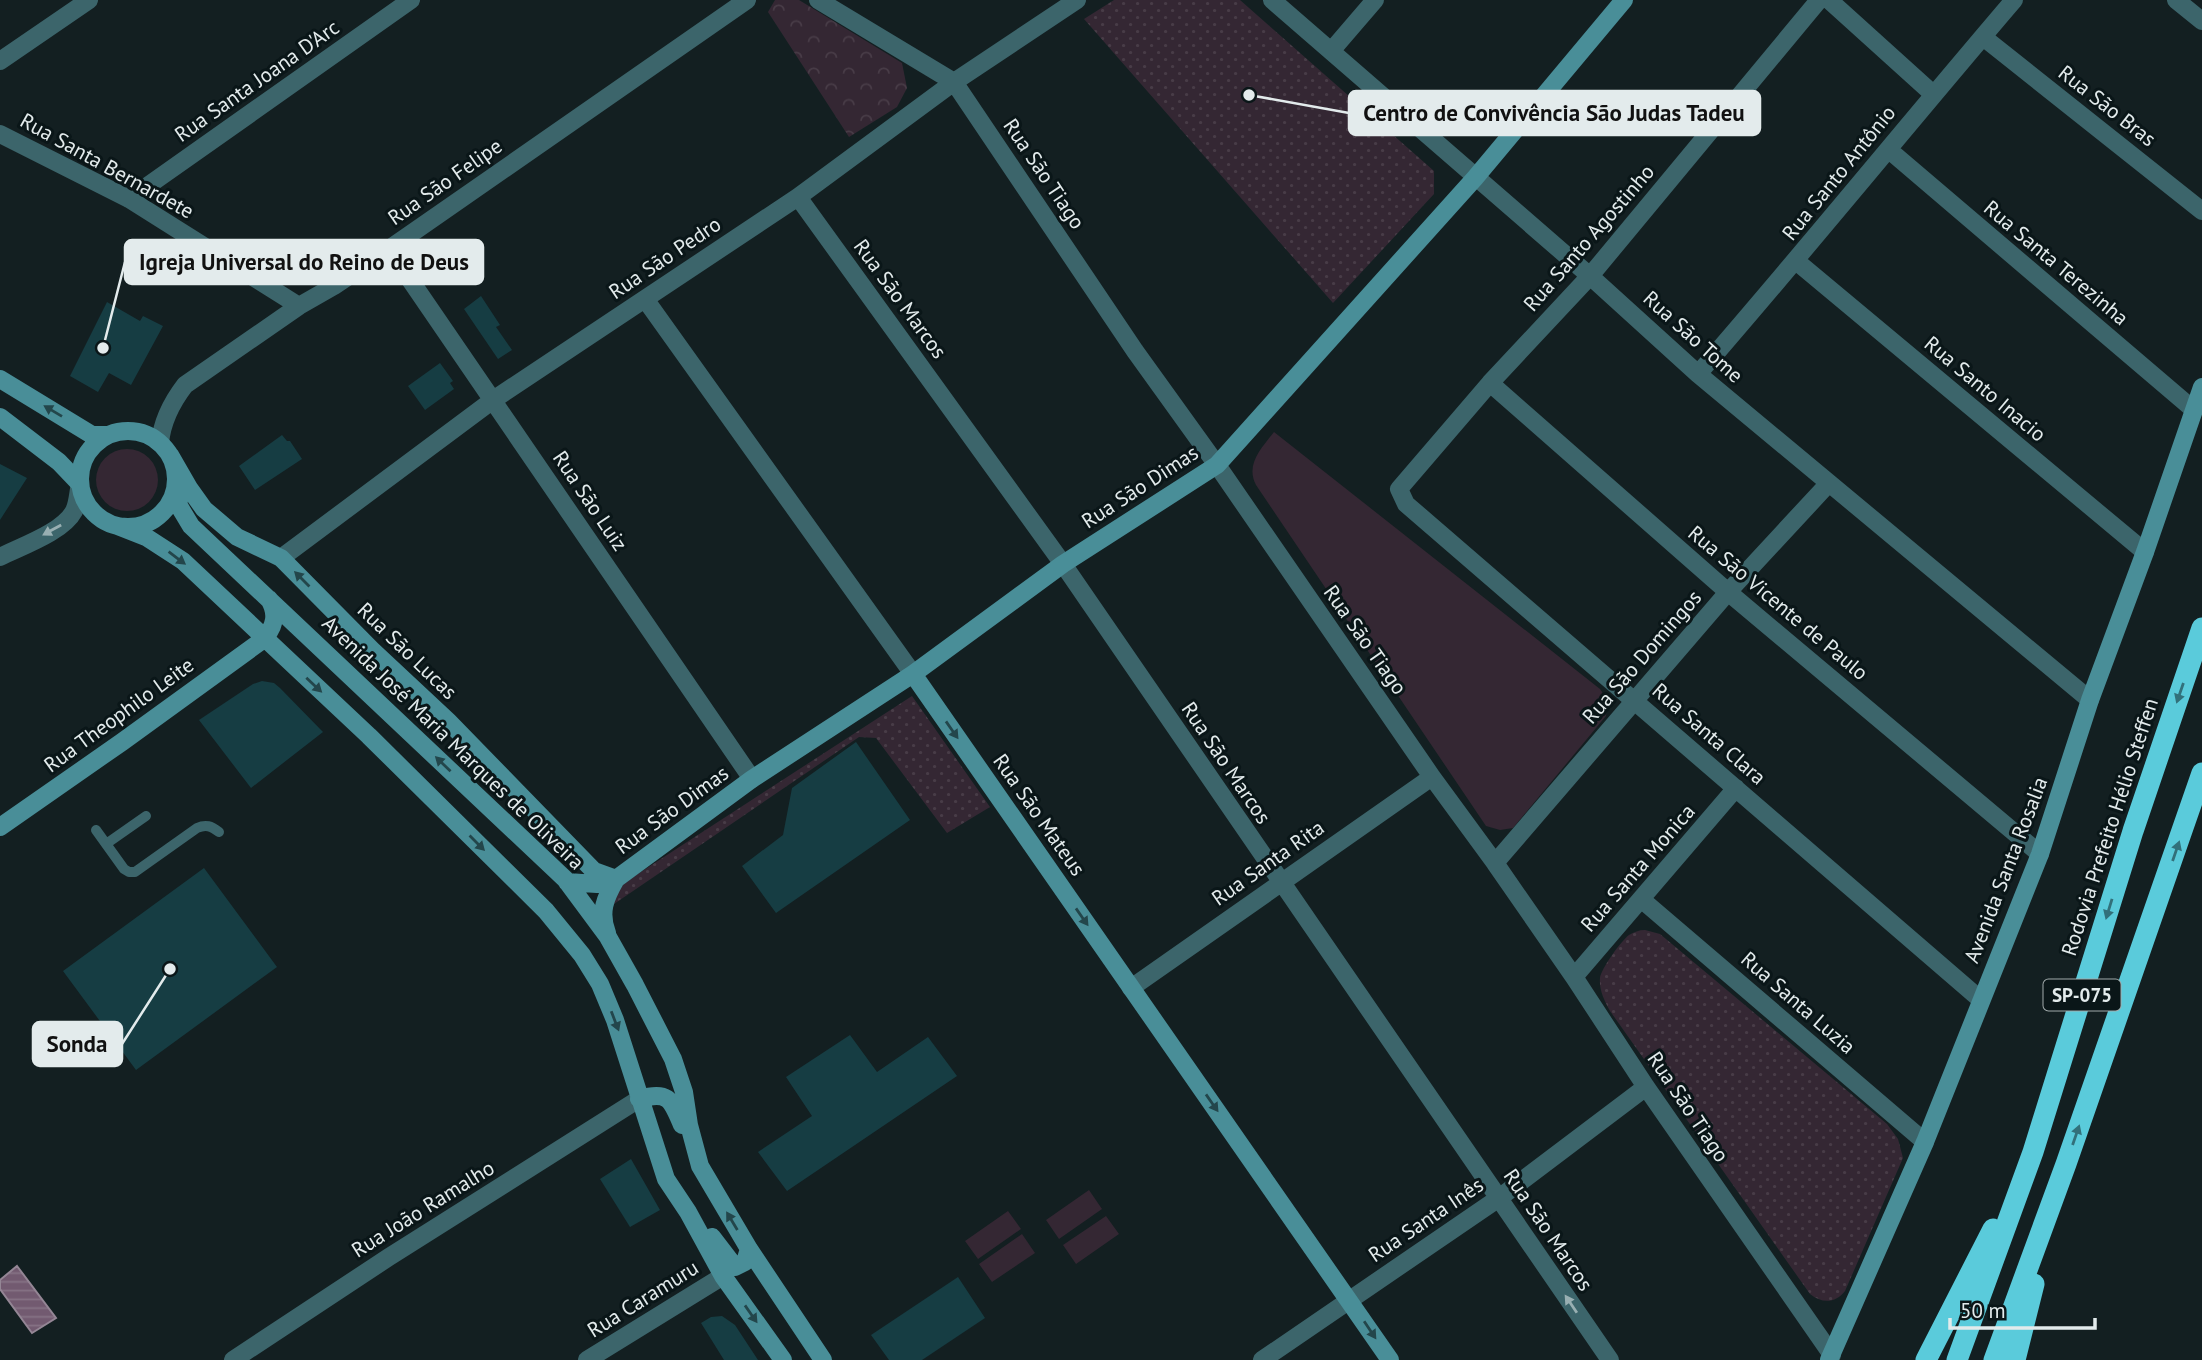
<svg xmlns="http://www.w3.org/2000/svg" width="2202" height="1360" viewBox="0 0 2202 1360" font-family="'PT Sans',sans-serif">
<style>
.grass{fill:#342733}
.forest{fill:url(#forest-crowns)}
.park{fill:url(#park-dots)}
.water{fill:url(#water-rules);stroke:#948695;stroke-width:2}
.building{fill:#163d43}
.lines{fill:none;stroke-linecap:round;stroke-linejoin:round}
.lane{stroke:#3c656b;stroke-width:10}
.street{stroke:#3c656b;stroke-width:18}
.secondary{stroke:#498e98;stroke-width:18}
.highway{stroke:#5acbdb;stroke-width:21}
.oneway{fill:#23464b}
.oneway2{fill:#98afb2}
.oneway3{fill:#32707a}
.labels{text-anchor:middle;stroke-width:6;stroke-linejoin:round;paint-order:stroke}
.shield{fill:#0a1618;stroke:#a2abac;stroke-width:2}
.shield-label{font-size:19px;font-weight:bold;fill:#e3ebec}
.street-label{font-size:21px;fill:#e3ebec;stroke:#0a1618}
.leader{fill:none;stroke:#e3ebec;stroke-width:2.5}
.callout-dot{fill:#e3ebec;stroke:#0a1618;stroke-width:2.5}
.callout{fill:#e3ebec;stroke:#e3ebec;stroke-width:2.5}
.callout-label{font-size:23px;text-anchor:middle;font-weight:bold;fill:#111}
</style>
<defs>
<pattern id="forest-crowns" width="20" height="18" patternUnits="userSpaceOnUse" patternTransform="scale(1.75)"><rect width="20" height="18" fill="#342733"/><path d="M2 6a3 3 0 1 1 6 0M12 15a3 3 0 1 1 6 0" fill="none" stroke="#483c47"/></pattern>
<pattern id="park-dots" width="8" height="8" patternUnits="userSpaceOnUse" patternTransform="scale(1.75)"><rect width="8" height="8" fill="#342733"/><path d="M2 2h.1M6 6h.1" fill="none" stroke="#483c47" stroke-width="1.8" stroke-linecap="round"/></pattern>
<pattern id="water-rules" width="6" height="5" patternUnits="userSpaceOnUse" patternTransform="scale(1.75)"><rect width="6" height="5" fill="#725a70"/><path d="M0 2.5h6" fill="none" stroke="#867285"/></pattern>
</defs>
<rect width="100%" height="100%" fill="#131f21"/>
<path class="grass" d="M1274,432L1600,689C1606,697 1608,705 1606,716L1513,828L1500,830L1486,826L1256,485C1245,464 1262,448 1274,432Z
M96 480a31 31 0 1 1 62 0a31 31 0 1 1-62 0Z
M1089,1190L1102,1209L1059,1239L1046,1220Z
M1008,1211L1021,1229L978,1259L965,1241Z
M1106,1216L1119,1234L1076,1264L1063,1245Z
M1022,1234L1035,1253L992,1282L979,1264Z"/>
<path class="forest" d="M775,0H799L902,63L907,88L897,107L849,137L768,12Z"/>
<path class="park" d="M1114,0H1240L1434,171V194L1333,303L1084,19Z
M912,696L990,807L947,833L876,738L859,737L614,904L610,892Z
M1645,930L1660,934L1887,1124L1898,1139L1903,1158L1845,1291C1836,1303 1822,1304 1810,1294L1610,1011C1604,1000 1599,990 1600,978C1601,969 1621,941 1629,935C1634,932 1639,930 1645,930Z"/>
<path class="water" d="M17,1266L56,1318L32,1333L0,1289V1280Z"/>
<path class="building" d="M481,296L500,325L496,327L512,350L498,359L464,309Z
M107,302L140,321L143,316L163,326L131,385L109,373L98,392L70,376Z
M440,363L453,381L450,383L454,389L425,410L408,386Z
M282,435L287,441H290L302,459L255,490L239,466Z
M0,464L27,478L0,520Z
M262,681L274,683L280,688L323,732L251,788L199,720L253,684Z
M856,742L910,820L776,913L742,866L783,835L792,788Z
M204,868L277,967L136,1070L63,971Z
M850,1035L877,1072L928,1037L957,1076L787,1191L758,1152L812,1116L786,1077Z
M631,1159L660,1210L630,1227L600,1179Z
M958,1277L985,1318L922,1360H889L871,1335Z
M722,1316L735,1325L758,1360H724L701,1323L711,1317Z"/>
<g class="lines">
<path class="lane" d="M96,830L124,869L129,872H135L197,828C206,824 211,826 219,832
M106,844L146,816"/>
<path class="street" d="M818,0L954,82L1135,351L1217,465L1432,777L1495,863L1574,977L1646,1087L1832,1355
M1272,0L1590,276L1698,374L2090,700
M1819,0L1590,276L1490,383L1399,489L1406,504L1981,1000
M1829,0L1933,94
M2176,0L2202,21
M1983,37L2202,211
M1332,50L1375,0
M0,61L89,0
M0,134L129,199L299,306
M1889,150L2194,410
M798,197L1063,564L1610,1360
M129,199L411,0
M389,249L752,779
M1796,261L2145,552
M645,299L913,674
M1698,374C1805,251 1908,124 2014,0
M1490,383L1728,592L2040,854
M160,443C162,421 172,402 185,385L299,306L334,286L389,249L747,0
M0,557C22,546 63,532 74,511C78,503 78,492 80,484
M281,558L493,400L798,197L954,82L1077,0
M1495,863L1728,592L1829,483
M1641,899L1925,1142
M1574,977L1736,788
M1131,988L1432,777
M233,1360L389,1257L639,1099
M587,1360L723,1276
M1262,1360L1499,1198L1646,1087"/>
<path class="secondary" d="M0,379L92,435H108
M0,417L59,462L80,484
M80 479a48 48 0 1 1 96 0a48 48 0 1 1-96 0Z
M170,455L189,488L204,509L237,537L281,558L372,650L448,721L594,871L616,879
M177,481L179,506L191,526L565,879L608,937L635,985L673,1059L684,1092L689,1125L700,1166L749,1249L823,1360
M118,526L146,537L183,561L369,736L546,911L582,955L600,984L615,1020L666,1179L688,1212L723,1276L783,1360
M913,674L1390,1360
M0,827L122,742L264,639C275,626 278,614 269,599
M567,882L597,884L616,879L752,779L913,674L1063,564L1217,465L1475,178L1624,0
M607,933C599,912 605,898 616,879
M639,1099C669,1091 671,1099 682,1125
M712,1237L735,1267L745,1262L749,1249
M1829,1360L1925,1142L2040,854L2090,700L2145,552L2202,387"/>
<path class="highway" d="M1926,1360L1993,1229
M1957,1360L2033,1152L2133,831L2202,628
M1994,1360L2066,1164L2202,773
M2015,1360L2034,1284"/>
</g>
<defs><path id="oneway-solid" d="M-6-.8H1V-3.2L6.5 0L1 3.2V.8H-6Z" transform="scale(1.75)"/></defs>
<g class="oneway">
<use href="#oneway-solid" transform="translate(53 411) rotate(-149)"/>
<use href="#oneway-solid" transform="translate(177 558) rotate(37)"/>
<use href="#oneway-solid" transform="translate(302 579) rotate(-135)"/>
<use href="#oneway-solid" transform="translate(314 685) rotate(43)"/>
<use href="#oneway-solid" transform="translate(952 730) rotate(55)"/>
<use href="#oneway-solid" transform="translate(443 764) rotate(-136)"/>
<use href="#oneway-solid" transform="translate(477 843) rotate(45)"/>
<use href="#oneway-solid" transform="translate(1082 917) rotate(55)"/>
<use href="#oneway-solid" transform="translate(615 1021) rotate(69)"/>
<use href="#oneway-solid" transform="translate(1212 1103) rotate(55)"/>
<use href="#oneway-solid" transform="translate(732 1221) rotate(-121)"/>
<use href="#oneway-solid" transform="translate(751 1314) rotate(55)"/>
<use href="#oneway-solid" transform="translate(1370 1330) rotate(56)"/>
</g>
<g class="oneway2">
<use href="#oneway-solid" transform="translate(52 530) rotate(151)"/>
<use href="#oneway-solid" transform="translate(1571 1304) rotate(-124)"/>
</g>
<g class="oneway3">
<use href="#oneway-solid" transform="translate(2180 693) rotate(109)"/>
<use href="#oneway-solid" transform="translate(2176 851) rotate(-71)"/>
<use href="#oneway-solid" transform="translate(2109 909) rotate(107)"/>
<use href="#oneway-solid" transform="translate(2076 1135) rotate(-71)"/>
</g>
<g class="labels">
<rect class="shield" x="2043.5" y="979.5" width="77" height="31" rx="5"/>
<g class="shield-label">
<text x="2082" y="1002">SP-075</text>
</g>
<g class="street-label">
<text transform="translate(257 81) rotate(-35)" y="7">Rua Santa Joana D'Arc</text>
<text transform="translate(2107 106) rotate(38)" y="7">Rua São Bras</text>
<text transform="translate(107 166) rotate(29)" y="7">Rua Santa Bernardete</text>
<text transform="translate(1839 173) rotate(-51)" y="7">Rua Santo Antônio</text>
<text transform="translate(1044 174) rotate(56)" y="7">Rua São Tiago</text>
<text transform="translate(445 182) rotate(-35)" y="7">Rua São Felipe</text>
<text transform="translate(1589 238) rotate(-49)" y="7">Rua Santo Agostinho</text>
<text transform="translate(665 258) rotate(-34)" y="7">Rua São Pedro</text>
<text transform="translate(2056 263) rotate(40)" y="7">Rua Santa Terezinha</text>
<text transform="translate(900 299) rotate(54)" y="7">Rua São Marcos</text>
<text transform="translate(1693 337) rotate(42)" y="7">Rua São Tome</text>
<text transform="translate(1985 389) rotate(40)" y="7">Rua Santo Inacio</text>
<text transform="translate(1140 487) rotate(-33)" y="7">Rua São Dimas</text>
<text transform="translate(590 501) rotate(56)" y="7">Rua São Luiz</text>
<text transform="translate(1778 603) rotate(40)" y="7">Rua São Vicente de Paulo</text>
<text transform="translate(1365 640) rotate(55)" y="7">Rua São Tiago</text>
<text transform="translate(407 651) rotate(44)" y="7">Rua São Lucas</text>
<text transform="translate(1642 657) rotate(-49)" y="7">Rua São Domingos</text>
<text transform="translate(119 715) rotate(-36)" y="7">Rua Theophilo Leite</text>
<text transform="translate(1709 734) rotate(41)" y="7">Rua Santa Clara</text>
<text transform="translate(453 743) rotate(44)" y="7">Avenida José Maria Marques de Oliveira</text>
<text transform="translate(1226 763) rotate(56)" y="7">Rua São Marcos</text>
<text transform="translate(672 810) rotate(-36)" y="7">Rua São Dimas</text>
<text transform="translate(1039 815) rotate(55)" y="7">Rua São Mateus</text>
<text transform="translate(2110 827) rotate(-72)" y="7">Rodovia Prefeito Hélio Steffen</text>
<text transform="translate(1268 863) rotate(-35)" y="7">Rua Santa Rita</text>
<text transform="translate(1638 868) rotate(-49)" y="7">Rua Santa Monica</text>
<text transform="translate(2006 870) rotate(-69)" y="7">Avenida Santa Rosalia</text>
<text transform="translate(1798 1003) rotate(41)" y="7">Rua Santa Luzia</text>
<text transform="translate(1688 1107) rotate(56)" y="7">Rua São Tiago</text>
<text transform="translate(423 1209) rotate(-32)" y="7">Rua João Ramalho</text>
<text transform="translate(1426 1220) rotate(-34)" y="7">Rua Santa Inês</text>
<text transform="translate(1548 1230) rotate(56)" y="7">Rua São Marcos</text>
<text transform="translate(643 1299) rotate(-32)" y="7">Rua Caramuru</text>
</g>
</g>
<path class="leader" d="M1249 95L1349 113M103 348L125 262M170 969L122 1044"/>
<g class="callout-dot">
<circle cx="1249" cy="95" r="7"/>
<circle cx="103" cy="348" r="7"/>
<circle cx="170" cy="969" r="7"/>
</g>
<g class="callout">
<rect x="1349" y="91" width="411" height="44" rx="7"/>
<rect x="125" y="240" width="358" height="44" rx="7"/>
<rect x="33" y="1022" width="89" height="44" rx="7"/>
</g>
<g class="callout-label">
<text x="1554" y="121">Centro de Convivência São Judas Tadeu</text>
<text x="304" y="270">Igreja Universal do Reino de Deus</text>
<text x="77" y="1052">Sonda</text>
</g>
<path d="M1950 1318v10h145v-10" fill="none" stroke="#e3ebec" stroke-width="3.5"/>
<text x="1960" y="1318" font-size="21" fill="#e3ebec" stroke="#0a1618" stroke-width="5" paint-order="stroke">50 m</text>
</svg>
